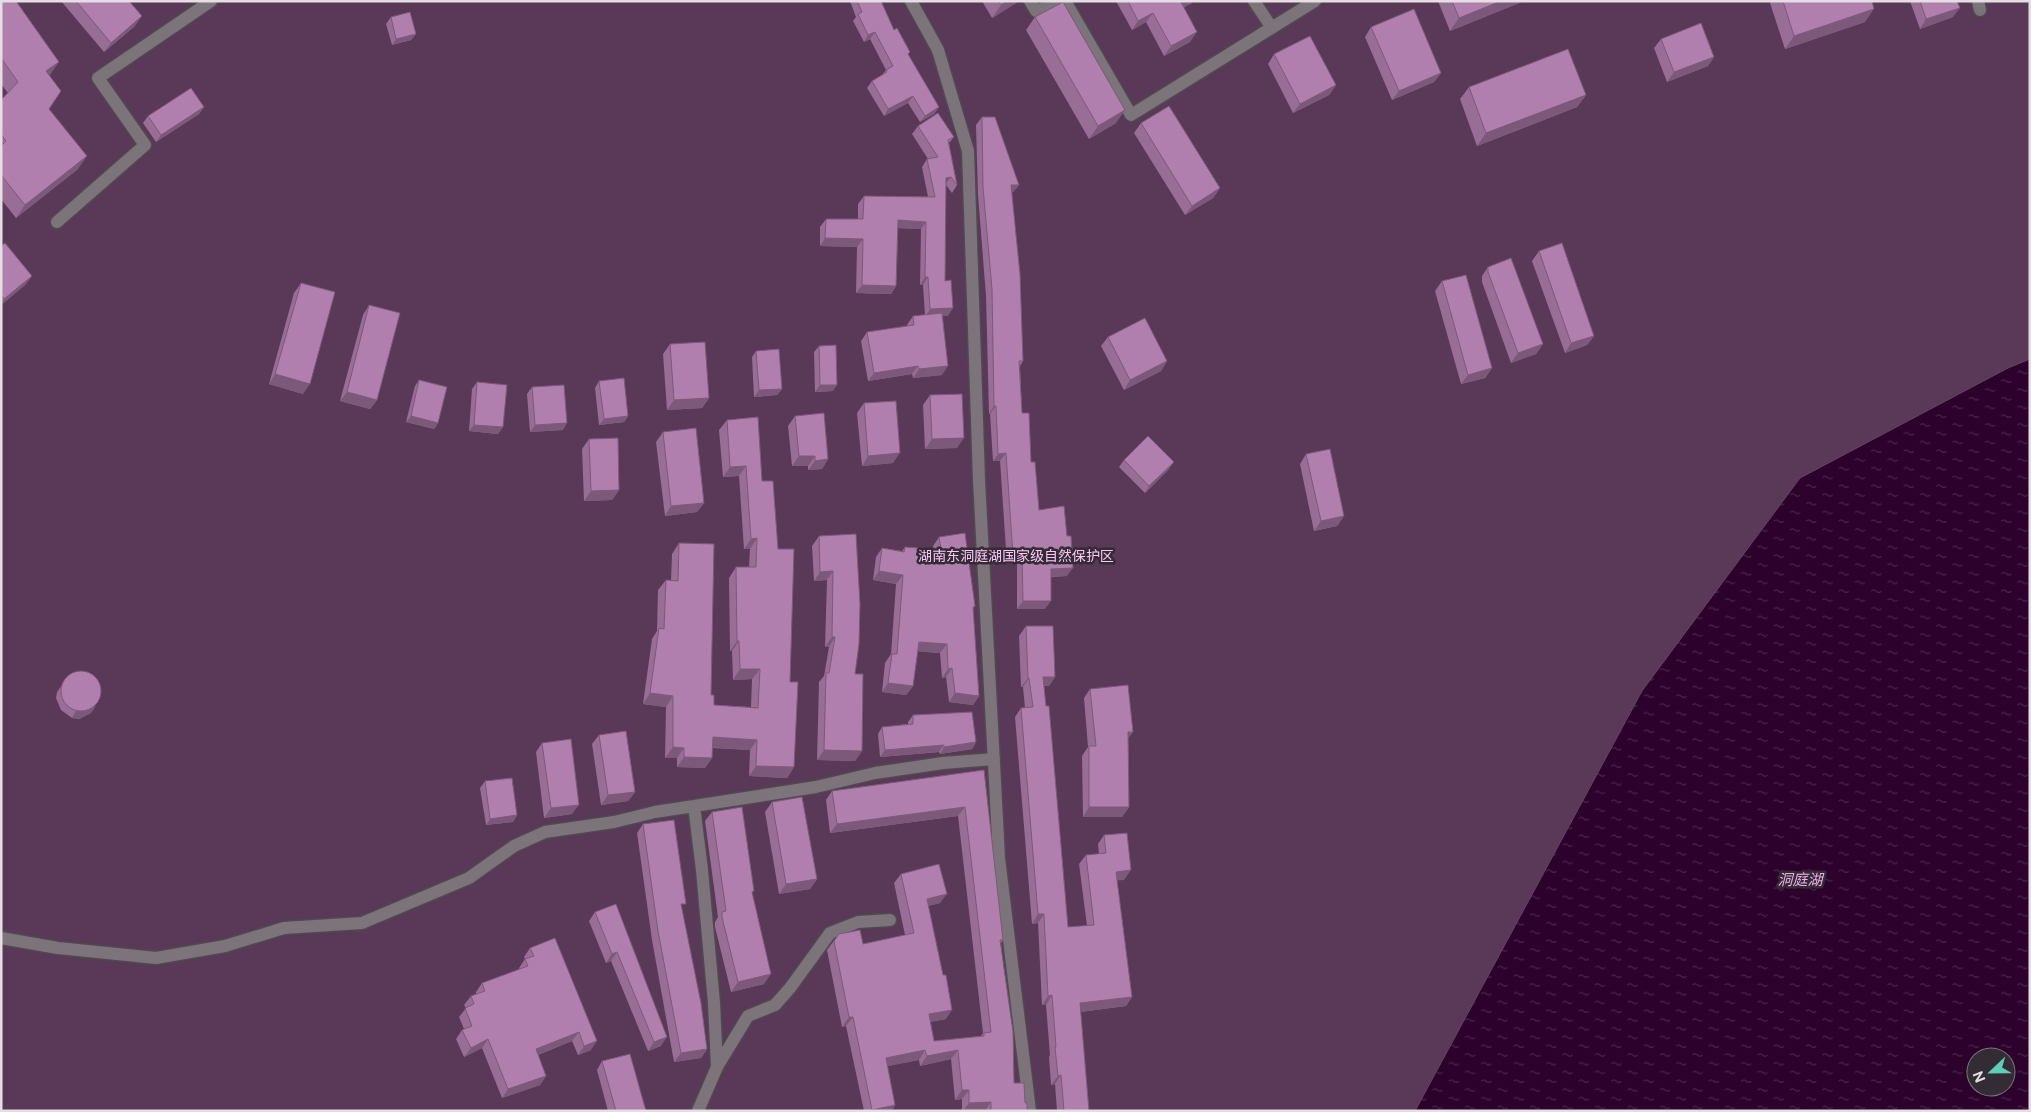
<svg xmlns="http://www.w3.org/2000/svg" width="2031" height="1112" viewBox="0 0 2031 1112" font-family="'Public Sans','Noto Sans SC',sans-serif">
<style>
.green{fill:#593858;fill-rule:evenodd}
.water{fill:url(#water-ripples);stroke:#644463;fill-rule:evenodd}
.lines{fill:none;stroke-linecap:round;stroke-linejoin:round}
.minor-casing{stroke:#504a4f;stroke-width:15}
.minor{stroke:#7c737b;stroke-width:12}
.wall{fill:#986d96}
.shaded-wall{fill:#7c597a}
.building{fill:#b17fae;stroke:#7c597a}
.labels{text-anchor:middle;stroke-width:5;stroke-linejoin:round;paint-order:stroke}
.park-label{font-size:14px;fill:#fec5fb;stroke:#342c34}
.water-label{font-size:15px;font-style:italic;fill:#f1aaee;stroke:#342c34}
</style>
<defs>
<pattern id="water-ripples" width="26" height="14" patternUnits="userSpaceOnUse" patternTransform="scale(1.25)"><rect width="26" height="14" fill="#2c022c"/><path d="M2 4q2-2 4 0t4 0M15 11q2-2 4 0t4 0" fill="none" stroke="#4a264a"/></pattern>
</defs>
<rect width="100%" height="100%" fill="#342c34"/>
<path class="green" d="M1,1H2030V1111H1ZM1976,1057H2006V1087H1976Z"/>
<path class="water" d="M2030,359V1111H1415L1642,691L1800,478L2008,368ZM1976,1057H2006V1087H1976Z"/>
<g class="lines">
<defs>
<path id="minor" d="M911,1L938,50L968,151L979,480L999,858L1030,1111
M1030,1L1036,11L1060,1
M1065,1L1131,115L1315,1
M1254,1L1272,28
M1978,1L1980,10
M57,222L145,145L98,78L211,1
M1,938L58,948L156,958L225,946L284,928L362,923L469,878L514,846L545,832L614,822L655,812L694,806
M717,1067L748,1016L775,1005L790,988L830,933L858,922L890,920
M698,1111L717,1067L714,1003L702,870L694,806L816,787L875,773L943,763L994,759"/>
</defs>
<use href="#minor" class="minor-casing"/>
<use href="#minor" class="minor"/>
</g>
<path class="wall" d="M1,1L49,75V109L78,169L16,218L1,199V100L8,93L1,84Z
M61,1H129L135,26L104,52Z
M850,1H881L894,30L910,52L908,55L939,107L934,114L920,122L908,103L884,116L867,88L872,81L882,75L886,70L870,39L864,42L853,21L856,17Z
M982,1H1019L992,18Z
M1116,1H1193L1192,3L1184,7L1190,42L1164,56L1146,22L1132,30Z
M1438,1H1524L1450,31Z
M1772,1H1872L1865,22L1785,49L1770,3Z
M1910,1H1957L1953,17L1920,29Z
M391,17L416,34L411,40L392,45L386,24Z
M1035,17L1116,123L1089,139L1026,30Z
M1371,27L1441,73L1434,82L1392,100L1365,37Z
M1661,39L1714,57L1708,66L1667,82L1654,48Z
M1274,54L1336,85L1329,95L1293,113L1268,64Z
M1469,87L1586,95L1577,107L1477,146L1460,99Z
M204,107L199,114L156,142L143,123L148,116Z
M982,117L1019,185L1013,192L1012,193L1023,361L1020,366L1022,413L1031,462L1039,510L1067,576L1051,577L1045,609H1017V564H1007L1000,461H993L990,414H989L986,296L978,195L976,125Z
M1141,123L1220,188L1213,198L1185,215L1134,133Z
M918,126L954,137L949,143L957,185L952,193L946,185L945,281L948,316H942V375L913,378L912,374L868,381L861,341L867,332L907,326V325L913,316L925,315L923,285H920L921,229L898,228L896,286L891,294L856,293L857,247L820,246V227L826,219H858V204L864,196L928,197L922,167L927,159H928L912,134Z
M1,246L32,276L25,285L1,305Z
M1539,251L1594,336L1587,345L1565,353L1532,261Z
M1488,267L1543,344L1536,354L1511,363L1482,282V276Z
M1442,281L1492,368L1485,378L1461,384L1435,291Z
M301,283L303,394L269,384L294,293Z
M369,305L377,400L370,409L340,401L363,315Z
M1108,337L1167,361L1161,371L1124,390L1101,346Z
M670,344L709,398L702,408L667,410L663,354Z
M819,346L833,391L815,392L814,352Z
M756,351L782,389L777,395L754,397L752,357Z
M419,380L438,423L434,429L406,422L415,386Z
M599,381L628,416L624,422L599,425L595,388Z
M477,382L503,427L498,434L469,431L472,389Z
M532,387L563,430L530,432L527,394Z
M930,395L957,448L925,449L923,405Z
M864,403L893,463L862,466L857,413Z
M795,416L828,459L822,469L808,470V466H792L788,426Z
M727,420L762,481L778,549L790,682L794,767L787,778L749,776L750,750L712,748V758L705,768L677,767V758H665L666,707L643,704L652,639L657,631L658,590L666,580H671L672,554L679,543L711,695L714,705L751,707L752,679L733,680L732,651H730L729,578L736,567H749L750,549H744L739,476L723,477L719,430Z
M663,432L704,503L697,512L665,516L656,442Z
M589,439L619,490L612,500L584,501L582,449Z
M1306,454L1344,516L1337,526L1314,531L1300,464Z
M1124,460L1169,469L1145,493L1119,467Z
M856,534L855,674L862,751L855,761L817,760L819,682L824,676L829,647H825L827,580L814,581L812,546L819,536Z
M939,537L975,606L973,609L979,696L973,705L949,702L946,677L942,678L940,653L917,651L913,686L906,695L882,692L885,663L891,654L896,584L873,580L876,557L882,548L902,551L905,547L934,549L933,546Z
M1026,626L1055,677L1049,686H1044L1068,927L1087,926L1079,864L1086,855L1099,854L1098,844L1104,835L1124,880H1117L1132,997L1126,1006L1080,1012L1089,1111H1057L1055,1084L1051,1085L1049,1057L1050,1055L1046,1005H1042L1038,923L1032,924L1015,717L1021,708H1025L1023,687H1021L1019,636Z
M70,674L91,713L79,719L72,718L61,710L56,698L57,692Z
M1090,689L1133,732L1128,738L1129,807L1122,817H1083L1082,756L1088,747L1084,698Z
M913,715L976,742L972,749L940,754L939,752L880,757L878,734L882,727L908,724V722Z
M599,735L635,792L628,801L601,805L592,744Z
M542,743L572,814L544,818L536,752Z
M984,770L1003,940L1001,943L1014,1083L1025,1103L1027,1111H962V1099L955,1100L951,1059L920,1066L919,1060L887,1066L895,1105L892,1111H864L846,1026L842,1027L827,950L839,934L863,944L905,935L894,883L901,874L940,903L928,906L946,1019L930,1022L934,1041L981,1036L983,1033L958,816L830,833L826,800L832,791Z
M485,781L517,815L513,822L486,825L480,788Z
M772,802L817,879L810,889L779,894L765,812Z
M712,812L752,894L764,984L731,992L715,927V922L718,917L705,821Z
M643,824L682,909L707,1049L701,1058L674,1062L652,940L637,833Z
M616,904L661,1046L648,1051L611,961L606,963L589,921L595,912Z
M530,948L591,1050L578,1055L572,1041L538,1055L546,1076L540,1085L502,1098L482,1048L464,1057L456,1039L462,1030L464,1029L459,1017L466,1008L464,1005L471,996L476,994V992L482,983L519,970V968L525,959L524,957Z
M602,1061L646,1111H608L597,1070Z"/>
<path class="shaded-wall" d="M1007,1H1019L992,18L1001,5Z
M1183,1H1193L1192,3L1174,12L1181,2Z
M1501,1H1524L1450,31L1459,18Z
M1960,8L1953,17L1920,29L1926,19Z
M1874,9L1865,22L1785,49L1794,36Z
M1153,13L1146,22L1132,30L1138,21Z
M142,16L135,26L104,52L111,43Z
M875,32L870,39L864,42L868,35Z
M1197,32L1190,42L1164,56L1171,46Z
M416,34L411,40L392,45L396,39Z
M1714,57L1708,66L1667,82L1674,72Z
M59,62L50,75L37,84L46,71Z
M1441,73L1434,82L1392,100L1399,91Z
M1336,85L1329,95L1293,113L1300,104Z
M1586,95L1577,107L1477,146L1486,133Z
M913,96L908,103L884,116L888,109Z
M204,107L199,114L156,142L161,135Z
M939,107L934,114L920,122L925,116Z
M1125,110L1116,123L1089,139L1098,126Z
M87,156L78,169L16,218L25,205Z
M951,177L945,185L946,178Z
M1011,185H1019L1013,192L1006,193Z
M1220,188L1213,198L1185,215L1192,206Z
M898,220L926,222L921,229L892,228Z
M825,238L863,239L857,247L820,246Z
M32,276L25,285L1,305V303L4,299Z
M925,277H928L923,285H920Z
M862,285L896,286L891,294L856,293Z
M953,308L948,316L925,317L930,309Z
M1594,336L1587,345L1565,353L1571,343Z
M1543,344L1536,354L1511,363L1518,353Z
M1167,361L1161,371L1124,390L1130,380Z
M918,366L912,374L868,381L874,373Z
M948,366L942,375L913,378L919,369Z
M1492,368L1485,378L1461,384L1468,375Z
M275,374L310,384L303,394L269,384Z
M820,385H837L833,391L815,392Z
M782,389L777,395L754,397L759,390Z
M347,392L377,400L370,409L340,401Z
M709,398L702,408L667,410L674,400Z
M994,406H996L990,414H989Z
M411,416L438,423L434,429L406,422Z
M628,416L624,422L599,425L604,419Z
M567,423L563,430L530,432L535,425Z
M474,425L503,427L498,434L469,431Z
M964,438L957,448L925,449L932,439Z
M900,453L893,463L862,466L868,456Z
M1006,453L1000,461H993L998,454Z
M799,456H815L808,466H792Z
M828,459L822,469L808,470L815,461Z
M1174,462L1169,469L1145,493L1149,486Z
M746,466L739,476L723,477L730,467Z
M619,490L612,500L584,501L591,491Z
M704,503L697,512L665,516L671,506Z
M1344,516L1337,526L1314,531L1321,521Z
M757,538L750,549H744L751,539Z
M1013,556H1022L1017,564H1007Z
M1073,568L1067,576L1045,577L1051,569Z
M833,571L827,580L814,581L820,572Z
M879,571L903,575L896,584L873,580Z
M1023,601H1051L1045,609H1017Z
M832,637H835L829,647H825Z
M737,641H739L732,651H730Z
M919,642L947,644L940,653L912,651Z
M952,668L946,677L942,678L948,669Z
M740,669H760L752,679L733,680Z
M1043,677H1055L1049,686H1037Z
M1028,678H1029L1023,687H1021Z
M888,683L913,686L906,695L882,692Z
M650,693L673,696L666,707L643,704Z
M955,693L979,696L973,705L949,702Z
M96,706L91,713L79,719L72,718L76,711Z
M1128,732H1133L1126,741Z
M713,737L757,740L750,750L705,747Z
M976,742L972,749L940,754L944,747Z
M944,745L939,752L880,757L885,750Z
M673,747L684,748L677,758H665Z
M824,750L862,751L855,761L817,760Z
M684,757L712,758L705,768L677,767Z
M756,766L794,767L787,778L749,776Z
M635,792L628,801L601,805L608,795Z
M579,805L572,814L544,818L551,808Z
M965,807L958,816L830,833L837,824Z
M1089,807H1129L1122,817H1083Z
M517,815L513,822L486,825L490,819Z
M1131,870L1124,880L1110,881L1116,872Z
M817,879L810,889L779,894L786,884Z
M947,894L940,903L920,908L927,899Z
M1038,914H1044L1038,923L1032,924Z
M617,952L611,961L606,963L612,954Z
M771,974L764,984L731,992L738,982Z
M1052,995L1046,1005H1042L1048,996Z
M1132,997L1126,1006L1073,1013L1080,1003Z
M952,1010L946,1019L922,1023L929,1014Z
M849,1017H853L846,1026L842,1027Z
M579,1032L572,1041L529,1058L536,1049Z
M667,1037L661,1046L648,1051L654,1042Z
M488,1039L482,1048L464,1057L471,1048Z
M597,1041L591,1050L578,1055L584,1046Z
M707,1049L701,1058L674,1062L681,1053Z
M925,1050L919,1060L879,1068L886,1058Z
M958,1050L951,1059L920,1066L927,1056Z
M1061,1075L1055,1084L1051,1085L1058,1076Z
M546,1076L540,1085L502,1098L508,1089Z
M962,1090H969L962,1099L955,1100Z
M991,1102L985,1111H963L969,1103Z
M895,1105L892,1111H872V1110Z"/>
<path class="building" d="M1,1H16L59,62L46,71L61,91L49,109L87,156L25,205L1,175V146L6,141L1,134V100L18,82L1,58Z
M76,1H129L142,16L111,43Z
M857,1H881L894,30L897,28L910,52L908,54L939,107L925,116L913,96L888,109L872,81L887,72L886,70L893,66L875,32L868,35L858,14L862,12Z
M998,1H1007L1001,5Z
M1128,1H1183L1181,2L1197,32L1171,46L1153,13L1138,21Z
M1452,1H1501L1459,18Z
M1783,1H1872L1874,9L1794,36Z
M1920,1H1957L1960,8L1926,19Z
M1063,2L1125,110L1098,126L1035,17Z
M1414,9L1441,73L1399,91L1371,27Z
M410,12L416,34L396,39L391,17Z
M1701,23L1714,57L1674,72L1661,39Z
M1310,36L1336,85L1300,104L1274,54Z
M1568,49L1586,95L1486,133L1469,87Z
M191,88L204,107L161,135L148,116Z
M1169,106L1220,188L1192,206L1141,123Z
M938,113L954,137L948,140L957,185L951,177L946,178L945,281L951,280L953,308L930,309L928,277H925L926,222L898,220L896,286L862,285L863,239L825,238L826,219H863L864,196L935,197L927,159L938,157L918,126Z
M982,117H995L1019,185H1011L1020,274L1023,361H1019L1022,413H1029L1031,462H1035L1039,510L1064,506L1067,536H1071L1073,568L1051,569V601H1023L1022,556H1013L1006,453L998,454L996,406H994L992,289L983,187Z
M5,243L32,276L4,299L1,295V246Z
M1562,243L1594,336L1571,343L1539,251Z
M1511,258L1543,344L1518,353L1488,272V267Z
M1466,275L1492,368L1468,375L1442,281Z
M301,283L335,292L310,384L275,374Z
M369,305L400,313L377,400L347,392Z
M942,313L948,366L919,369L918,366L874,373L867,332L914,325L913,316Z
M1145,318L1167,361L1130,380L1108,337Z
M705,342L709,398L674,400L670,344Z
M836,345L837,385H820L819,346Z
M779,349L782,389L759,390L756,351Z
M624,378L628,416L604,419L599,381Z
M419,380L447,387L438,423L411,416Z
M477,382L507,385L503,427L474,425Z
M564,385L567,423L535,425L532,387Z
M962,394L964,438L932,439L930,395Z
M896,401L900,453L868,456L864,403Z
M824,413L828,459L815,461V456H799L795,416Z
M758,417L762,481H773L778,549H794L790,682H798L794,767L756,766L757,740L713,737L712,758L684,757V748L673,747V696L650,693L659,628L664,629L666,580L678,581L679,543L714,544L711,695H714V705L758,708L760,669H740L739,641H737L736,567H756L757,538L751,539L746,466L730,467L727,420Z
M696,428L704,503L671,506L663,432Z
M1148,436L1174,462L1149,486L1124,460Z
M618,438L619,490L591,491L589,439Z
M1330,449L1344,516L1321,521L1306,454Z
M965,533L975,606L973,607L979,696L955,693L952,668L948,669L947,644L919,642L913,686L888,683L892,654H897L903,575L879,571L882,548L904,552L905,547L941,550L939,537Z
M856,534L860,604L859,644L855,674H863L862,751L824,750L826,673H829L835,637H832L833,571L820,572L819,536Z
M1026,626H1053L1055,677H1043L1046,706H1049L1068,927L1094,925L1086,855L1106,853L1104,835L1127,833L1131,870L1116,872L1132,997L1080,1003L1089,1111H1064L1061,1075L1058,1076L1055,1047H1056L1052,995L1048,996L1044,914H1038L1021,708L1033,707L1029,678H1028Z
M61 691a20 20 0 1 1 40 0a20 20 0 1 1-40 0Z
M1128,685L1133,732H1128L1129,807H1089V746H1096L1090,689Z
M972,712L976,742L944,747V745L885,750L882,727L913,724V715Z
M626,731L635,792L608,795L599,735Z
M571,739L579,805L551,808L542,743Z
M984,770L1003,940H1000L1013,1032L1014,1083H1024L1025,1103H1027V1111H991V1102L969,1103V1090H962L958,1050L927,1056L925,1050L886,1058L895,1105L872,1110L853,1017H849L834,941L839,934L860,930L863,944L914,933L901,874L939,864L947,894L927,899L943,975H946L952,1010L929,1014L934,1041L984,1036V1033L991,1032L965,807L837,824L832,791Z
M512,778L517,815L490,819L485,781Z
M802,797L817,879L786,884L772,802Z
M742,807L754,891L752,892L771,974L738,982L722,917V912L726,911L712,812Z
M674,820L686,904H681L701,1003L707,1049L681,1053L658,931L643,824Z
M616,904L667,1037L654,1042L617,952L612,954L595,912Z
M555,938L597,1041L584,1046L579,1032L536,1049L546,1076L508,1089L488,1039L471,1048L462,1030L472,1026L465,1008L474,1004L471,996L485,991L482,983L528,966L525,959L534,956L530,948Z
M630,1054L646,1111H616L602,1061Z"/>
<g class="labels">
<g class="park-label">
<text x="1016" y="561">湖南东洞庭湖国家级自然保护区</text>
</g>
<g class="water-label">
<text x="1800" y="885">洞庭湖</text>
</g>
</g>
<rect width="2031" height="1112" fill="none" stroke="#e5dfe4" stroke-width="5"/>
<g transform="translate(1991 1072) rotate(248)"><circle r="24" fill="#342c34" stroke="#7b747a"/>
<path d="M0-4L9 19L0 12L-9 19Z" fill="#5eceb7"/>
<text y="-8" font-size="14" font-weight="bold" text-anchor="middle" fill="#e5dfe4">N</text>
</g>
</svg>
